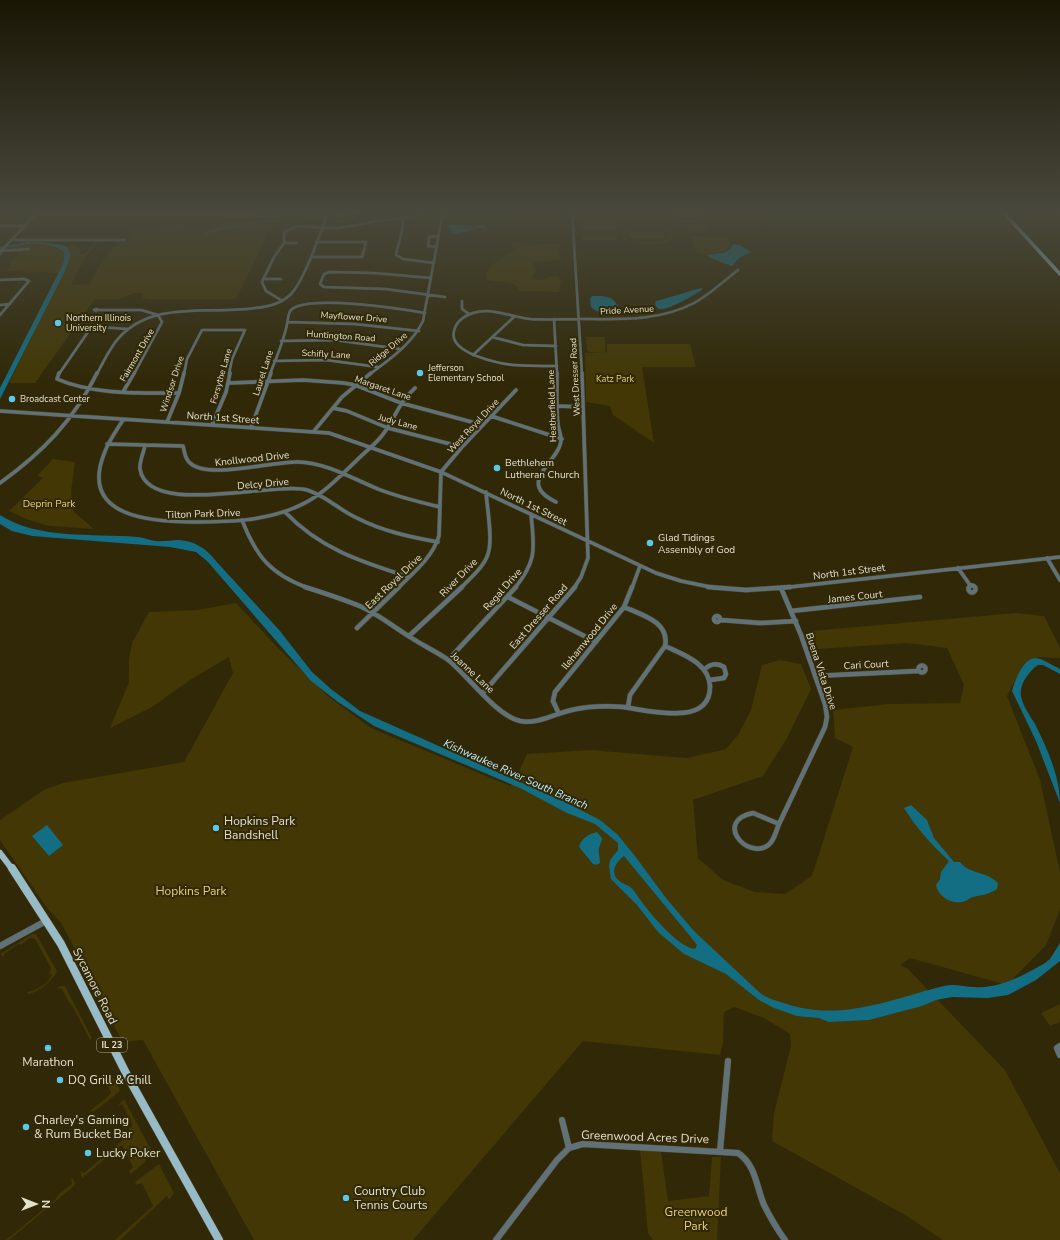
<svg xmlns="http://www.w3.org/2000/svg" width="1060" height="1240" viewBox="0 0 1060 1240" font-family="'Nunito Sans',sans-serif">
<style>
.green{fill:#423705;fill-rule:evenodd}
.water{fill:#136d83;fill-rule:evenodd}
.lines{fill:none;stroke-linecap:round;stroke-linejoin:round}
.stream{stroke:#136d83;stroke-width:1}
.minor-far3-casing{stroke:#4d4527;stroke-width:3}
.minor-far2-casing{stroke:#4d4527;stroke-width:4.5}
.minor-far1-casing{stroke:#4d4527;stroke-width:5.5}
.minor-casing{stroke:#4d4527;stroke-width:7}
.major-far2-casing{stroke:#4d4527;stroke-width:4}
.major-far1-casing{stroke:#4d4527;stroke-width:7}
.major-casing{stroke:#4d4527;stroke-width:9}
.minor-far3{stroke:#607277;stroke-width:2.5}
.minor-far2{stroke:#607277;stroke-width:3.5}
.minor-far1{stroke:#607277;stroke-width:4.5}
.minor{stroke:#607277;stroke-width:6}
.major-far2{stroke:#97bbc7;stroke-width:3.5}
.major-far1{stroke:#97bbc7;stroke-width:6}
.major{stroke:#97bbc7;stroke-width:8}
.poi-dot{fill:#5bc8e7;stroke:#302807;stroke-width:1.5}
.labels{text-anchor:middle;stroke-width:4;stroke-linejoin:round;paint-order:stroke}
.far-street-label{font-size:9px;fill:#e4e0cd;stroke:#302807}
.far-poi-label{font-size:9px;fill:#e4e0cd;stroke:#302807;text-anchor:start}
.far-park-label{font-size:9px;fill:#e9d276;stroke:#302807}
.shield{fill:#302807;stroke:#aea992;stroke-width:1}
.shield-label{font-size:9px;font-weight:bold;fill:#e4e0cd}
.street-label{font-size:10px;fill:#e4e0cd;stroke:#302807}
.poi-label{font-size:10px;fill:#e4e0cd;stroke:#302807;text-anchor:start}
.park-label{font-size:10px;fill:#e9d276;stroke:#302807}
.water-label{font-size:11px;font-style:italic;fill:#c3ecf9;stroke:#302807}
.near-poi-label{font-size:12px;fill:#e4e0cd;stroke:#302807;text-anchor:start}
.near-park-label{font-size:12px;fill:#e9d276;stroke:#302807}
.near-street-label{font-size:12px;fill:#e4e0cd;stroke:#302807}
</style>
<rect width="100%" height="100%" fill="#302807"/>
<path class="green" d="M672,211H705L706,215C700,224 687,223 678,223Z
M253,216H277L236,299H148L143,298L142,293H134L120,299H95L35,383H9L70,259L71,255L66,246L76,244L75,246L79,250H82L79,254H85L96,241H98L84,259L71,285L90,284L101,263L118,241L124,243L130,240L128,238L136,227L176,226L178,225H177L179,222L185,223L184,225H187L185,228L201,227L202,228H214L216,226H221L222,223L252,222Z
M580,217H614L615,224H581Z
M688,224L709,225V227L703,233L690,234L687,225Z
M581,225H615L616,231H582Z
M621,228H671V229L667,230L673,237L670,241C661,245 631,245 623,238L622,234L625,230ZM659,229L669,234L670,237C665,243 635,243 628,240C626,238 626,238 624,235L627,231L631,230Z
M629,232H663L665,239H630Z
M582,234H616L617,240H582Z
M693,236L728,237L730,245C723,255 709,253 698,253L690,237Z
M527,241V245L559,244L560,259L533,263L536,271L531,278C543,284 547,275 558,276L561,281L559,292L519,291C516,279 496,283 487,280L485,273L488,271L490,266L514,250L510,242Z
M20,245C29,244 64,242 65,255C65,261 61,267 59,273L7,271L12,261L21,251L29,250H4L6,248Z
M586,337H605V352H589L587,350Z
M607,344H690L696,367H642L654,443L613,415L610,406L586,402L585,353L607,352Z
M53,459L75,462L71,492L73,511L94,529L49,526L26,519L9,511L43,478L37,476Z
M236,603L278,648L329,697L371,728L510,786L516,778L527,754L590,750L687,758L726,749L738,735L751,710L762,665L780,660L801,664L811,689L787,738L763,776L693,800L698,858L723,880L755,892L785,894L812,876L853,747L835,738L833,710L889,704L960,703L964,685L947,648L907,643L818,649L811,631L1016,613L1044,616L1060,648V658L1039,657L1023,666L1007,696L1040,780L1060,872V910L1046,945L1007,985L910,958L900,965L908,969L1005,1070L1060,1173V1240H943L905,1215L772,1141L774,1113L791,1046L790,1034L764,1018L734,1007L724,1012L723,1043L720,1055L583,1041L413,1240H254L143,1040L123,1042L86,976L73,945L61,923L47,908L0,840V820L44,790L63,783L184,762L233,673L229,657L190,680L152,707L110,728L129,682V659L132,643L149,612L197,610Z
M32,934H36L57,971C53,980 38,993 28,994L27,992C36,991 48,984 52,975L51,974H49L51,968L35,939L30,938L21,945L18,944L4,954V957L0,954Z
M59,986H65L92,1038L90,1040L73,1007H72L71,1004H70L61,988L57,989Z
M1060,1004V1022L1050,1026L1041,1013Z
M112,1076L120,1090L119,1092L96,1110L91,1112V1110L105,1099L111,1093L106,1081L99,1086L97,1085C99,1078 106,1076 112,1076Z
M124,1099L151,1150L145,1162L131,1174L129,1171L133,1167L122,1145L82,1178L80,1171L84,1173L131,1133L129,1129L133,1125L122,1104L117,1107Z
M640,1150L661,1151L668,1201L709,1196L712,1157H721L717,1240H653L648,1233Z
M159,1164L174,1193L169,1200L167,1196L120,1240H115L153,1206L142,1183L136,1185L135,1182Z
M71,1178L73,1179L75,1184L74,1186L9,1240H6L55,1200L58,1195L72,1184Z"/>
<path class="water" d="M450,224L469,226L485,225L487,228H480L456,234H452L449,228H447V226Z
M28,242L49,243L66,246L71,255L65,271L0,399V388L61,268L64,261V252C48,238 19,246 0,249V247Z
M733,244L740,245L751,252L739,258L732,266C730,266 708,257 706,255C714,253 729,256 733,244Z
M701,288L703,289C696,294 668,311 659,309C657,308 656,306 655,304L656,301L660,300Z
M592,296C609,296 615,296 620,313C611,316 597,313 591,307L590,299Z
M0,515C39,540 92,533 137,537C143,537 149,540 155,541C163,542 171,540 179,540C194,541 206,548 215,560L280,631L312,672L331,689L360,711L567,803L600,820L617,834L635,856L666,898L694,931L759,992C767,999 777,1001 787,1004C842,1022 891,999 944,986C955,983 964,987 974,987C1001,989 1023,975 1045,963L1050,959L1060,943V961L1036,980L1008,995L988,998L952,997L936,1000L922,1006L869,1020L829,1022L819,1018L797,1016L774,1008L759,1000L726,974L684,954L658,932L637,905L611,879L609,866L610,860L618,850V843L595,824L567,813L520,788L374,726L338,702L311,681L208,562L196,552L170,547L32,536L12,531L0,524ZM624,856L694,941L697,945L695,949C676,947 644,906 634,891C630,884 619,884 615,876C612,867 618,861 624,856Z
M1034,658L1041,659L1060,669V674L1043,665H1038C1028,672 1019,685 1021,696C1023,707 1030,715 1035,724C1047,748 1060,777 1060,803L1036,741L1012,691C1014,683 1020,667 1028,661C1029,660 1032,659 1034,658Z
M911,805L927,820L934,838L954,862H960C968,874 987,871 998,883L997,889C990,894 982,895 973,897C969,898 966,902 962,902C950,904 938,896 936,885L940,879L941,872L949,861C932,845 916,828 904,808Z
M47,825L63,845L49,856L32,836Z
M597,832L602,838C602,842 600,844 599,848C598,853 600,857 600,863L596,865L593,864L579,847C581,839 588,834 597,832Z"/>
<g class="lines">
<path class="stream" d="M1054,211H1060
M204,234L221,229L271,220"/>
<defs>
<path id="minor-far3" d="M572,211L582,374
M36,214H177L317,217L338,216L361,211
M402,219L403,225L396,255L403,259L434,263
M0,226H24
M11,240H125
M284,243H296
M437,247L428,246L429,237L439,236
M0,251L29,249L18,250
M0,254L1,251L39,211
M311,257H362L366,242H316
M431,278L374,273L330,272L324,274L320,284L324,287L385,289L445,297
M263,279H281
M0,280L24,279L29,281L0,315
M281,300L266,291L262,282L274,257L284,243V233C296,222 311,228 325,228C343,229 360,224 377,221C392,219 408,218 423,216
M462,301V309L469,314
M0,305L10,304
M97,309L96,311L94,310Z
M98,310H141L158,315L162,322L134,374
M554,319L557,374
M288,322L354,324L419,331
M492,337L523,345L556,346
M281,341L335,340L400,349
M473,355L515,316
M274,361L326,360L378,367
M557,366C543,366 529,366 514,365C499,364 448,353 454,331C456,322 464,316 473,313C493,307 510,317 530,319C545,320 562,319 578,319C617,319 658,322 694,303C708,296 725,280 738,270
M59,374L90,329L99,327L128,329
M97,374C103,362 109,350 117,340C151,299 210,315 255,308C268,307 282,303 291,294C306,278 320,232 329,211
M184,374L187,359L202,330H245L232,359L229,374
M270,374C276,358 284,341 287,324C288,320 288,313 291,310C307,294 402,309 425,313
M370,374C390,359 412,344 423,321L443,211"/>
<path id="minor-far2" d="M59,373L57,379C94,395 140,393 179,393
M228,383L303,380L344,383L355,385L401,403L483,425
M123,392L134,373
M558,406L583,407
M333,408L347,411L388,428L462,447
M0,411L329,433L441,472L656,573L681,581L715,588
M491,416L562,439
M123,420C116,431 108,442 104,454C79,518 153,522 196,522C228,522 263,521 294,508C320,498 337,479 356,461C364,453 373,446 380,438C395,421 396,405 415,388
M167,422L179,393L184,373
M212,425L226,392L230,373
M251,428L271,373
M314,431L342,397L371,373
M107,444L183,446C185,452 184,458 190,463C208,480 272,461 298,462C328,463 351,478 378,489C398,497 419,502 440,507
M145,445C144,452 139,462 140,469C148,518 272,481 307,490C325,495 339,510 357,518C382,531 410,537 438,542
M0,483C43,452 74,420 97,373
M556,502C514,482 560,462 561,440C561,435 559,430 558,425C556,408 557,390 557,373
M285,512C320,549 362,562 409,577
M242,520C256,556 270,574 308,588
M1047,558L1060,580
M958,568L970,585
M398,588C414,572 432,558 439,536L441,472L462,447L516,390
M461,588C470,578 484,567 488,554C493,539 487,508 486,492
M515,588C538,559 534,548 531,514
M574,588L581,577L588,558L582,373
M632,588L640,566
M781,588L1060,557"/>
<path id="minor-far1" d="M968.5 589a3.5 3.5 0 1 1 7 0a3.5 3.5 0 1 1-7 0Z
M305,587C324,593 343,599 362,607C379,615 394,627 410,637C422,645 435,651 447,659C468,675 495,715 520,721C534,724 548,717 561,713C570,710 580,708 590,707C601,706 612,706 623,707C647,710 711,728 710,686C709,663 682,654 665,646
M708,587L746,590L790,587
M508,597L596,642
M624,607C642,615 670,622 665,646L630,695L628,707
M791,611L920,597
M714 619a3 3 0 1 1 6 0a3 3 0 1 1-6 0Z
M721,620L760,623L796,621
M357,628L399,587
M409,636L462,587
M448,660L516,587
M918.5 669a3.5 3.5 0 1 1 7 0a3.5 3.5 0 1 1-7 0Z
M704,670C710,664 716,662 724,667L726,674L724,678L710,680
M815,676L918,671
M483,693L575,587
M559,714L553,701L555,692L624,607L632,587
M753,813L779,824C776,831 774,842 767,846C746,859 714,821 753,813Z
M779,824L825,727L827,717L825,704L801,635L781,588"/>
<path id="minor" d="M0,946L46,921
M1060,1046L1057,1048L1060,1055
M562,1120L569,1148
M720,1151L728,1061
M496,1240L557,1160L569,1148L583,1144L738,1153C756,1165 756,1186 764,1205C770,1217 777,1229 785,1240"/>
<path id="major-far2" d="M1002,211L1060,274"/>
<path id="major-far1" d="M0,853L12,869"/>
<path id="major" d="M12,868L61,944L128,1077L219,1240"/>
</defs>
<use href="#minor-far3" class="minor-far3-casing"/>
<use href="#minor-far2" class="minor-far2-casing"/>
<use href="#minor-far1" class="minor-far1-casing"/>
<use href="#minor" class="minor-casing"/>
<use href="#major-far2" class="major-far2-casing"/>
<use href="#major-far1" class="major-far1-casing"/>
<use href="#major" class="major-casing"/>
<use href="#minor-far3" class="minor-far3"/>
<use href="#minor-far2" class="minor-far2"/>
<use href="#minor-far1" class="minor-far1"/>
<use href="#minor" class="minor"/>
<use href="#major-far2" class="major-far2"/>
<use href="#major-far1" class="major-far1"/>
<use href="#major" class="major"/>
</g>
<linearGradient id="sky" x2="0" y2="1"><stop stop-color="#1a1604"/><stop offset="0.55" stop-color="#48483c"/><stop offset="1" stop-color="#48483c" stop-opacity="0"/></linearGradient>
<rect width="1060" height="384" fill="url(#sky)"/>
<g class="poi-dot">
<circle cx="58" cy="323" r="4"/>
<circle cx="420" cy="373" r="4"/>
<circle cx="12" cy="399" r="4"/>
<circle cx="497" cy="468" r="4"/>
<circle cx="650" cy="543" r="4"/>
<circle cx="216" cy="828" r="4"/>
<circle cx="48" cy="1048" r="4"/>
<circle cx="60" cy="1080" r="4"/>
<circle cx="26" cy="1127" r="4"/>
<circle cx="88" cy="1153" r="4"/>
<circle cx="346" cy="1198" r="4"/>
</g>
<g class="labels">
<g class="far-street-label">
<text transform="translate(627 310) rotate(-3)" y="3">Pride Avenue</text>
<text transform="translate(354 317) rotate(4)" y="3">Mayflower Drive</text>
<text transform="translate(341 336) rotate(4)" y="3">Huntington Road</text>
<text transform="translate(388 349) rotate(-40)" y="3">Ridge Drive</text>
<text transform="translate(326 354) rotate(3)" y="3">Schifly Lane</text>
<text transform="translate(137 355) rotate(-60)" y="3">Fairmont Drive</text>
<text transform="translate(263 373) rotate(-72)" y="3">Laurel Lane</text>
<text transform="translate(221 376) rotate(-74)" y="3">Forsythe Lane</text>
<text transform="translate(575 377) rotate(-93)" y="3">West Dresser Road</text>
<text transform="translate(172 384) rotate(-72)" y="3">Windsor Drive</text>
<text transform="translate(383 388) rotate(19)" y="3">Margaret Lane</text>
<text transform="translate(552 406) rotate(-92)" y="3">Heatherfield Lane</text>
<text transform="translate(398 422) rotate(15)" y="3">Judy Lane</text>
<text transform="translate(473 426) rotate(-47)" y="3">West Royal Drive</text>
</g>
<g class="far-poi-label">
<text x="66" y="321">Northern Illinois<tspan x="66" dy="10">University</tspan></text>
<text x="428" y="371">Jefferson<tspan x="428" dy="10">Elementary School</tspan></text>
<text x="20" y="402">Broadcast Center</text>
</g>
<g class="far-park-label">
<text x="615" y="382">Katz Park</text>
</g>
<rect class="shield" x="97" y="1038" width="30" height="14" rx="3"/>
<g class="shield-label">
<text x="112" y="1048">IL 23</text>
</g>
<g class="street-label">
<text transform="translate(223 417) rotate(4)" y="4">North 1st Street</text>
<text transform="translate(252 458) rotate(-6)" y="4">Knollwood Drive</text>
<text transform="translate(263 483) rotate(-5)" y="4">Delcy Drive</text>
<text transform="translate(534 506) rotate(26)" y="4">North 1st Street</text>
<text transform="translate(203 513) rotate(-2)" y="4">Tilton Park Drive</text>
<text transform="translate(849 571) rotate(-7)" y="4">North 1st Street</text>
<text transform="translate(458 577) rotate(-46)" y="4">River Drive</text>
<text transform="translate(393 581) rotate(-44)" y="4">East Royal Drive</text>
<text transform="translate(502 589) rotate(-49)" y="4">Regal Drive</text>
<text transform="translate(855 596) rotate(-6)" y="4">James Court</text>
<text transform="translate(538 616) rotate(-49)" y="4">East Dresser Road</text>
<text transform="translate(589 636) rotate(-51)" y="4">Ilehamwood Drive</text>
<text transform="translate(866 664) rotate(-3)" y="4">Cari Court</text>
<text transform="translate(822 671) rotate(72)" y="4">Buena Vista Drive</text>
<text transform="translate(473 672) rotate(43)" y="4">Joanne Lane</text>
</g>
<g class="poi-label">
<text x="505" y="466">Bethlehem<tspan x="505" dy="12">Lutheran Church</tspan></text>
<text x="658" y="541">Glad Tidings<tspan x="658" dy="12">Assembly of God</tspan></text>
</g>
<g class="park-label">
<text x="49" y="507">Deprin Park</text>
</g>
<g class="water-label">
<text transform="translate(516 774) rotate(24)" y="4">Kishwaukee River South Branch</text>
</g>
<g class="near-poi-label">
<text x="224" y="825">Hopkins Park<tspan x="224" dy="14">Bandshell</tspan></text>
<text x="48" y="1066" text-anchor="middle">Marathon</text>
<text x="68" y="1084">DQ Grill &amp; Chill</text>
<text x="34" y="1124">Charley's Gaming<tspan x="34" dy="14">&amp; Rum Bucket Bar</tspan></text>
<text x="96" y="1157">Lucky Poker</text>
<text x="354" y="1195">Country Club<tspan x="354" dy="14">Tennis Courts</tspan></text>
</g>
<g class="near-park-label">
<text x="191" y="895">Hopkins Park</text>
<text x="696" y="1216">Greenwood<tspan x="696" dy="14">Park</tspan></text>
</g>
<g class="near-street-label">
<text transform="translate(95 986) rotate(63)" y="4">Sycamore Road</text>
<text transform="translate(645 1137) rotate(2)" y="4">Greenwood Acres Drive</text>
</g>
</g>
<g transform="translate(36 1204) rotate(90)" stroke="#302807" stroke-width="3" paint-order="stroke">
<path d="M0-3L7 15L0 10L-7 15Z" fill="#e4e0cd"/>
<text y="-6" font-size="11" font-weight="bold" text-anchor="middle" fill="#e4e0cd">N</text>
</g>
</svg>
